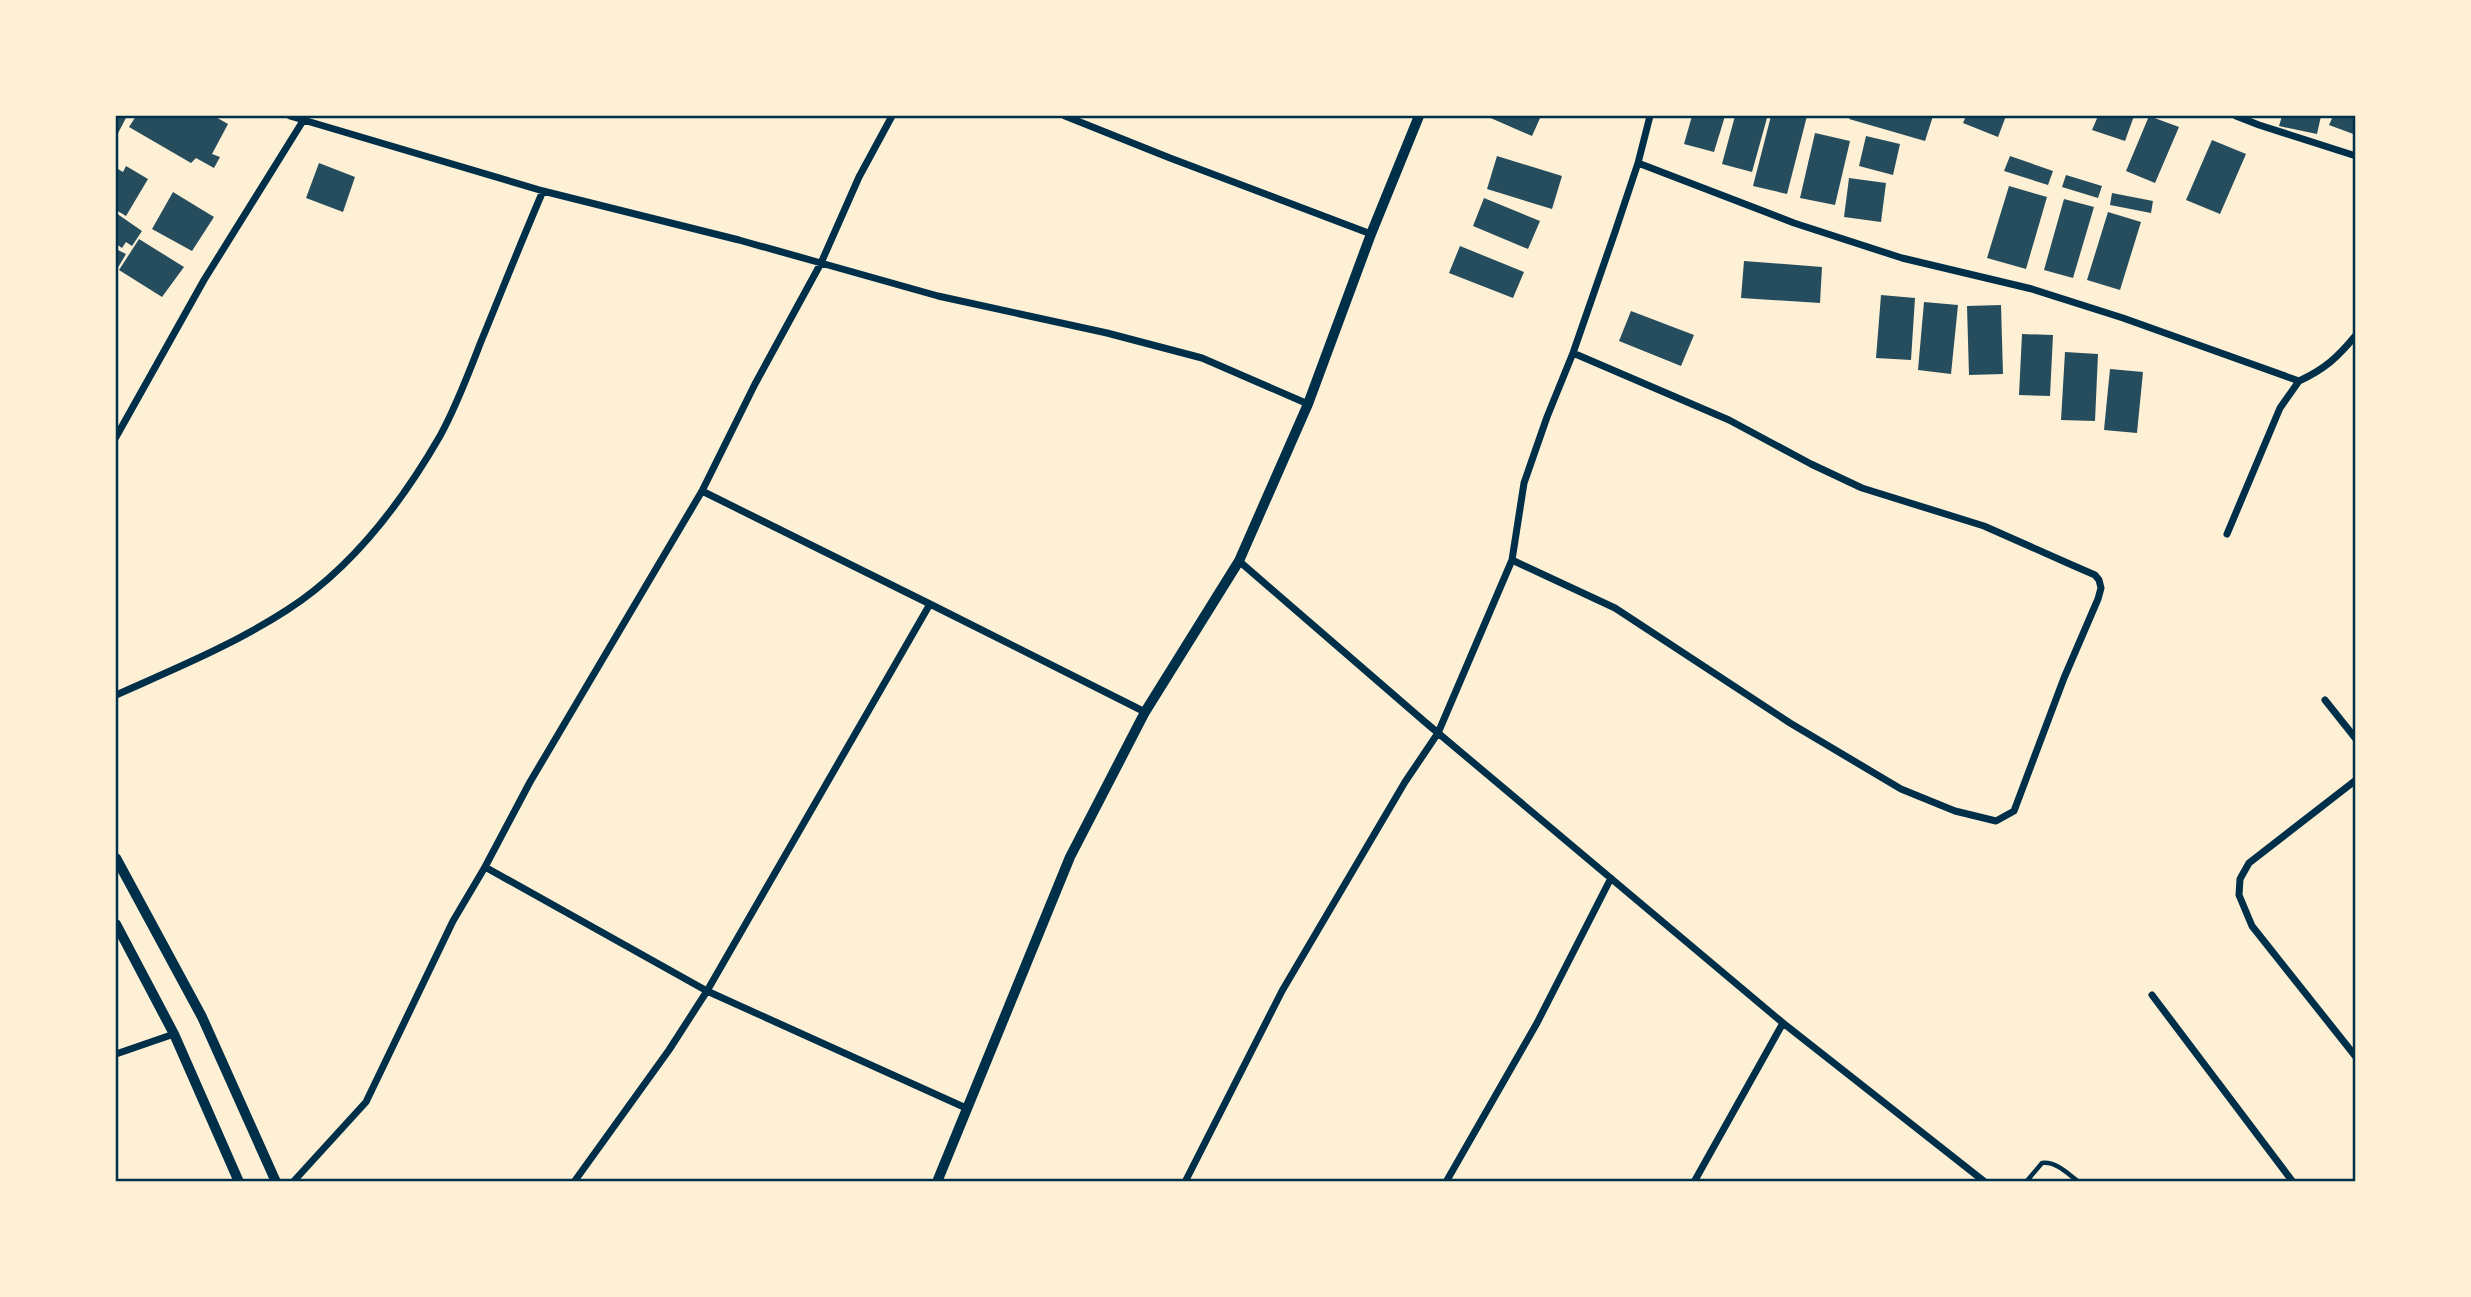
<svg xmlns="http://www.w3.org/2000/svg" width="2471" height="1297" viewBox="0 0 2471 1297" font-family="Raleway,sans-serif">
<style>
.building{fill:#264d5e}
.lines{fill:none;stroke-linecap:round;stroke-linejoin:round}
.service{stroke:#003049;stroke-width:4.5}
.minor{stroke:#003049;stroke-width:7}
.tertiary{stroke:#003049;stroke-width:10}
.neatline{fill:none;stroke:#003049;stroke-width:2.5}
</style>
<rect width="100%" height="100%" fill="#fdf0d5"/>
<path class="building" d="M116,116H127L116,137Z
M136,116H214L228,124L212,154L220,157L214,168L196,158L191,163L129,127Z
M1486,116H1541L1532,136Z
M1692,116H1725L1714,152L1684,144Z
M1735,116H1759L1767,118L1752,172L1722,164Z
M1771,116H1807L1787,194L1753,186Z
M1850,116H1933L1925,141L1849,119Z
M1966,116H2006L1998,137L1963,123Z
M2098,116H2134L2125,141L2092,130Z
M2149,116L2179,127L2155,183L2126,171Z
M2282,116H2321L2317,134L2279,126Z
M2333,116H2356V135L2329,125Z
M1815,133L1850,141L1835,205L1800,198Z
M1866,136L1900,144L1893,175L1859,166Z
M2212,140L2246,154L2220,214L2186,200Z
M1497,156L1562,176L1552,209L1487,189Z
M2010,156L2053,171L2048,185L2004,171Z
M319,163L355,177L343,212L306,198Z
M126,166L148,179L126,216L116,210V168L123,172Z
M2066,175L2102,186L2098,198L2062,187Z
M1849,178L1886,183L1881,222L1844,217Z
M2009,186L2047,197L2026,269L1987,258Z
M173,192L214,217L192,251L152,229Z
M2112,193L2153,201L2151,213L2110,205Z
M1484,198L1540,221L1528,249L1473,226Z
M2064,199L2094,207L2073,278L2044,270Z
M2108,212L2141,222L2120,290L2087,280Z
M116,213L142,231L132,246L126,242L122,248L116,244Z
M139,239L184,267L162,297L119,270Z
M1460,246L1524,272L1513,298L1449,273Z
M116,249L126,254L116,271Z
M1744,261L1822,267L1820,303L1741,298Z
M1881,295L1915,298L1911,360L1876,358Z
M1924,302L1958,305L1951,374L1918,370Z
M2001,305L2003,374L1969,375L1967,306Z
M1631,311L1694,335L1681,366L1619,341Z
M2022,334L2053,335L2050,396L2019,395Z
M2065,352L2098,354L2095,421L2061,420Z
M2110,369L2143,372L2137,433L2104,430Z"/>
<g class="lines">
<path class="service" d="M2026,1182L2042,1163C2056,1161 2068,1174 2079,1182"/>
<path class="minor" d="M290,116L543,191L739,240L821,263L859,177L892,116
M1065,116L1170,158L1371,234
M2236,116L2259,125L2356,156
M1638,163L1794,223L1902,258L2032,289L2123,318L2299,381L2280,408L2227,534
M2299,381C2325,369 2338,357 2356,335
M116,437L204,280L306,116
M702,491L930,604L707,991L966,1108
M1512,560L1615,608L1790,723L1901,789L1955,811L1996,821L2014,811L2064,678L2098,599L2101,588L2099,580L2095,575L2072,565L1984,526L1862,488L1811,464L1729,420L1573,353
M1239,561L1425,722L1783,1023L1985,1182
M930,604L1145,712
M116,695C174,669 233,645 287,610C351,569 402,502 440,436C456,407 468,375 480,344C501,293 521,242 543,191
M2325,700L2356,739
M2356,780L2249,863L2240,879L2239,895L2252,926L2356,1057
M485,867L707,991L669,1050L574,1182
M2152,995L2293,1182
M116,1054L174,1034
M293,1182L366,1102L453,921L485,867L530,782L702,491L755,384L821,263L938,296L1107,333L1202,358L1308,404
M1185,1182L1282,991L1405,782L1438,733L1512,560L1524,483L1547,417L1573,353L1615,232L1638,163L1650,116
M1446,1182L1537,1023L1611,878
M1694,1182L1783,1023"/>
<path class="tertiary" d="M116,858L202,1017L276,1182
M116,924L174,1034L239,1182
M937,1182L1070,857L1145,712L1239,561L1308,404L1371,234L1419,116"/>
</g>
<rect width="2471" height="1297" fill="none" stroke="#fdf0d5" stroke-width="234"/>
<rect x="117" y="117" width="2237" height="1063" class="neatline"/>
</svg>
